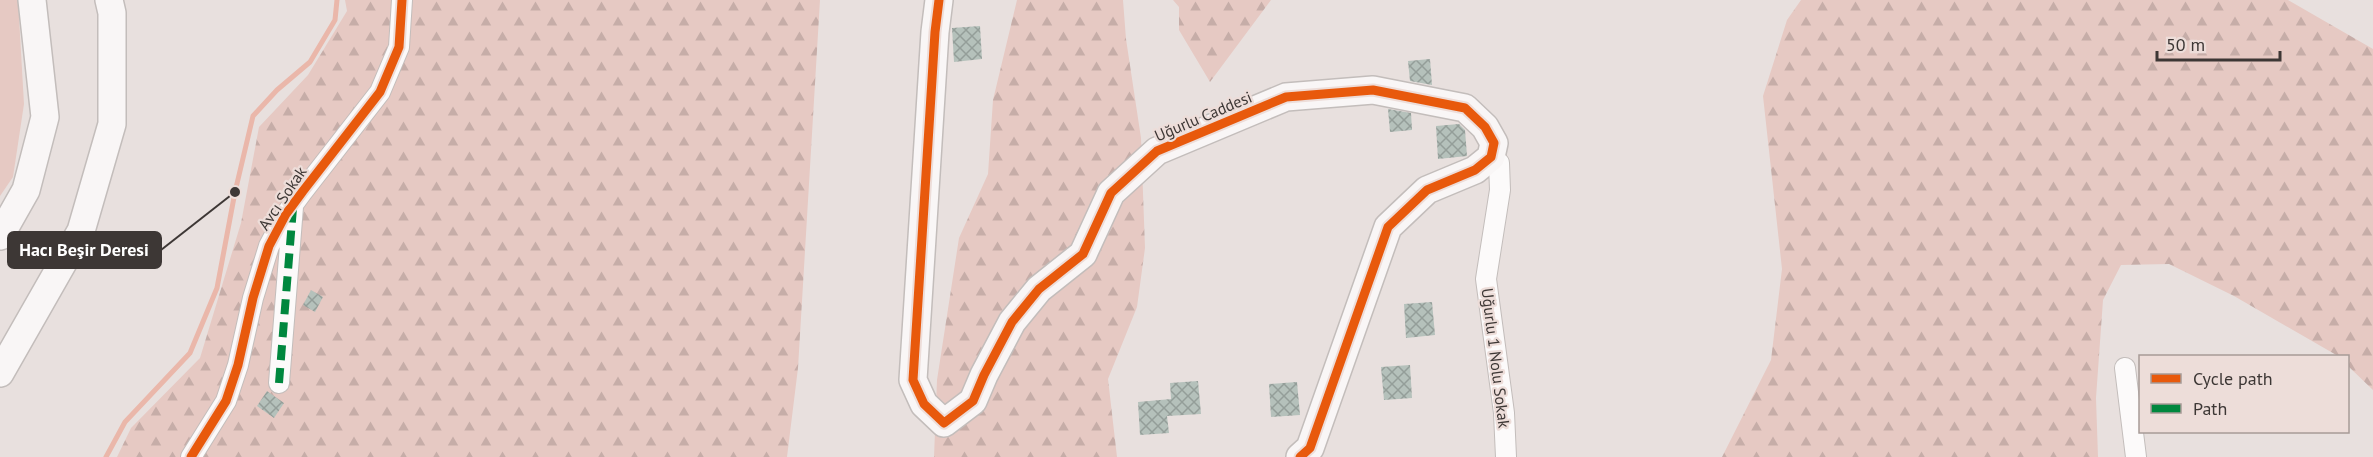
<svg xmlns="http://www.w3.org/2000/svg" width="2373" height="457" viewBox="0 0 2373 457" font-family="'PT Sans',sans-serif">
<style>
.green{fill:#e6c9c3}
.forest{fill:url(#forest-firs)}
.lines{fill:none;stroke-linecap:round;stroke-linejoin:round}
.stream{stroke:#eab7aa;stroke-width:5}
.building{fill:url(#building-cross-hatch)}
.street-casing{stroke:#c3bdbb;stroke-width:22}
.secondary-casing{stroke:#c3bdbb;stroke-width:30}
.street{stroke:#fcfafa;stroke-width:20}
.secondary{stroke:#f9f6f6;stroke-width:27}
.quiet{stroke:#00873e;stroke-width:8;stroke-dasharray:15 8;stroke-linecap:butt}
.cycleway-casing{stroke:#edddd9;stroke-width:13}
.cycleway{stroke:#e8590c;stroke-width:9}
.labels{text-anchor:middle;stroke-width:4.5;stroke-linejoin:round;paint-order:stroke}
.street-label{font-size:16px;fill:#3d3735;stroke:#edddd9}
.leader{fill:none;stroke:#3d3735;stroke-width:2}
.callout-dot{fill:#3d3735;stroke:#edddd9;stroke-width:2}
.callout{fill:#3d3735;stroke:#3d3735;stroke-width:2}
.callout-label{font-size:18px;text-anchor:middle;font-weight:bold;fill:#fff}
</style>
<defs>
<pattern id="forest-firs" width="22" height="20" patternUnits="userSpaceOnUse" patternTransform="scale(1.5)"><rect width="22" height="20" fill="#e6c9c3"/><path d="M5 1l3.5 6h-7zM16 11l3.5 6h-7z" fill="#c6ada8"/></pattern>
<pattern id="building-cross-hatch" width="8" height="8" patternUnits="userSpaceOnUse" patternTransform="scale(1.5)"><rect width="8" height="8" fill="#b5c1bb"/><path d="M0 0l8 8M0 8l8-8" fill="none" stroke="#949e99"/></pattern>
</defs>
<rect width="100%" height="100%" fill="#e8e0de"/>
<path class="green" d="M0,0H18L24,104L13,177L0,196Z"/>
<path class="forest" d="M345,0H820L798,368L787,457H117L131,428L200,358L241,223L259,127L308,75L347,11Z
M1017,0H1123L1126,39L1141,138L1145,248L1137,307L1108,379L1117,457H934L937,380L959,238L988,174L993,100Z
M1173,0H1271L1210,82L1179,30V7Z
M1801,0H2288L2373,49V390L2348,366V356H2338L2234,296L2169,264L2121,265L2103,300L2096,398L2098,457H1722L1771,360L1782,269L1763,96L1787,20Z"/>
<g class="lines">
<path class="stream" d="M106,457L125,422L190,353L217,288L235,192L253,116L277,90L310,62L335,20L337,0"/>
</g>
<path class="building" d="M980,26L982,59L954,62L952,28Z
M1430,59L1432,85L1410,81L1408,61Z
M1388,109L1411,113L1412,130L1390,132Z
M1459,124L1465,130L1467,156L1438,159L1436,126Z
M311,290L323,297L315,312L303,305Z
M1432,302L1435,335L1406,338L1404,304Z
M1410,365L1412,398L1384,400L1381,367Z
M1198,381L1201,414L1167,416L1169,433L1140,435L1138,402L1171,399L1170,383Z
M1297,382L1300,415L1271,417L1269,384Z
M267,391L284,403L274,418L257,406Z"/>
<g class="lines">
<defs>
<path id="street" d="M1491,157L1499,163L1500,190L1486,279L1504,413L1506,457
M2125,368L2136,457
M279,383L293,207
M191,457L226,401L238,365L253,298L269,246L286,214L303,191L380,92L399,47L402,0"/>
<path id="secondary" d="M939,0L935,32L913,380L924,404L944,423L973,401L984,375L1012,322L1039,289L1083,254L1111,193L1157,151L1286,97L1373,90L1465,108L1485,127L1494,143L1491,157L1475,170L1427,190L1388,227L1310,448L1300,457
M0,236L26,190L45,117L32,0
M0,373L81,231L112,124V13L109,0"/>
</defs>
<use href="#street" class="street-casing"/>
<use href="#secondary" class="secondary-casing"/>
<use href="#street" class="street"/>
<use href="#secondary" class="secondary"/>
<path class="quiet" d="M279,383L293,208"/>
<defs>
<path id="cycleway" d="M939,0L935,32L913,380L924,404L944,423L973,401L984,375L1012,322L1039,289L1083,254L1111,193L1157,151L1286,97L1373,90L1465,108L1485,127L1494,143L1491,157L1475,170L1427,190L1388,227L1310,448L1300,457
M191,457L226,401L238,365L253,298L269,246L286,214L303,191L380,92L399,47L402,0"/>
</defs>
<use href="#cycleway" class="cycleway-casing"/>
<use href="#cycleway" class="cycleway"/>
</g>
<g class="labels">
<g class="street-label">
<text transform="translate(1203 116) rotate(-23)" y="6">Uğurlu Caddesi</text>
<text transform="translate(282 198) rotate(-56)" y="6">Avcı Sokak</text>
<text transform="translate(1496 358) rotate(83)" y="6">Uğurlu 1 Nolu Sokak</text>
</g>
</g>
<path class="leader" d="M235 192L161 250"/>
<circle class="callout-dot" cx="235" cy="192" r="6"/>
<rect class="callout" x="8" y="232" width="153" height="36" rx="6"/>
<g class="callout-label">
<text x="84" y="256">Hacı Beşir Deresi</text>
</g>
<rect x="2139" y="355" width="210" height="78" fill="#edddd9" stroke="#a79b97" stroke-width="1.5"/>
<rect x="2151" y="374" width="30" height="9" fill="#e8590c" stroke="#a79b97" stroke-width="1.5"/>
<text x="2193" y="385" font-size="18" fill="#3d3735">Cycle path</text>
<rect x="2151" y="404" width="30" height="9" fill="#00873e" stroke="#a79b97" stroke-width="1.5"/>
<text x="2193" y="415" font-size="18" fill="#3d3735">Path</text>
<path d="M2157 51v9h123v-9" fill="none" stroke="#3d3735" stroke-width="3"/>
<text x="2166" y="51" font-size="18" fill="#3d3735" stroke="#edddd9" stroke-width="4.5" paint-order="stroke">50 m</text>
</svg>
